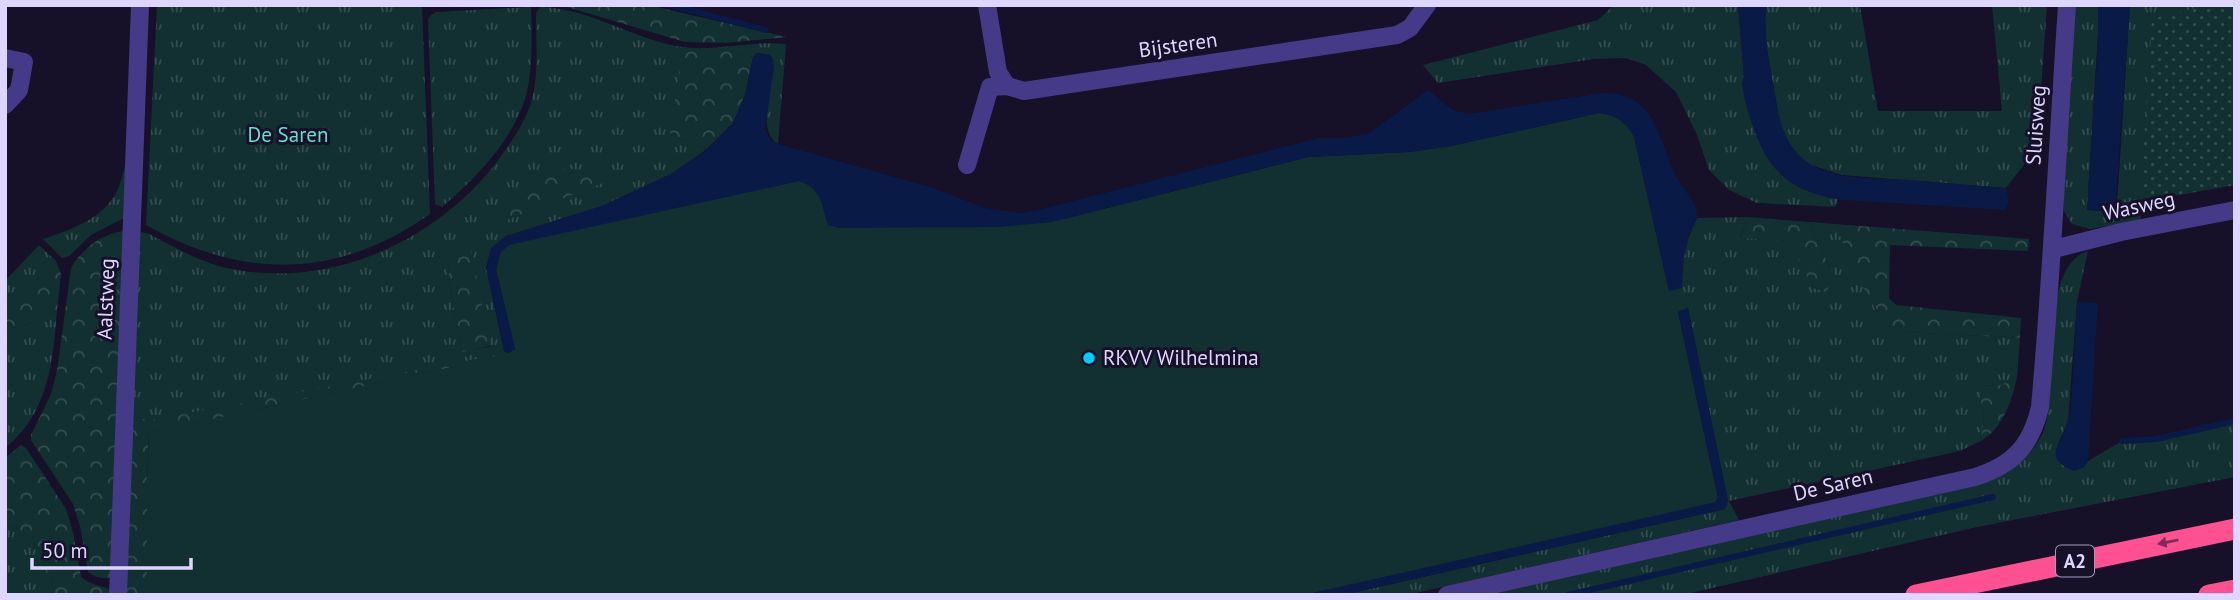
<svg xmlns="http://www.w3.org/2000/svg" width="2240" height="600" viewBox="0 0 2240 600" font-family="'PT Sans',sans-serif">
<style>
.grass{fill:url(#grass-tufts);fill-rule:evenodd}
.forest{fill:url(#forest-crowns)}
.garden{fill:url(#garden-dots)}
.pitch{fill:#123032}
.water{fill:#0a1a46}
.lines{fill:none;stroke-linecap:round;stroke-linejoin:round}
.stream{stroke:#0a1a46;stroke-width:6}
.minor{stroke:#453a87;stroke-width:18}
.highway{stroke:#ff5192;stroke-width:21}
.oneway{fill:#7f2d58}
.poi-dot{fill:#02cbff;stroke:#161028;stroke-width:2.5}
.labels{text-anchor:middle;stroke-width:6;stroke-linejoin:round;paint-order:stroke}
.shield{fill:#161028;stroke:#a39bbe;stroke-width:2}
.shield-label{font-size:19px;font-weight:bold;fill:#dfd6ff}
.street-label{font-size:21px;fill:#dfd6ff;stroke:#161028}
.park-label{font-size:21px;fill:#60e1ce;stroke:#161028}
.poi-label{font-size:21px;fill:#dfd6ff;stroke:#161028;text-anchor:start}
</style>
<defs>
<pattern id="grass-tufts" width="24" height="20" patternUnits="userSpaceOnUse" patternTransform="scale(1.75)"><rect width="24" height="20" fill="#123032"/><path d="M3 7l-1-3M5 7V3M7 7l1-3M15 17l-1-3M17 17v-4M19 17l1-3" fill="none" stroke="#344d51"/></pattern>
<pattern id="forest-crowns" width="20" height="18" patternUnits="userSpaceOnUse" patternTransform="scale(1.75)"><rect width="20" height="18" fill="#123032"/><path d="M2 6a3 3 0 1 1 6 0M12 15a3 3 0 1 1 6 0" fill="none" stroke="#344d51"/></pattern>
<pattern id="garden-dots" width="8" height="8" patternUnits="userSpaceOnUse" patternTransform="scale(1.75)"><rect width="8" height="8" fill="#123032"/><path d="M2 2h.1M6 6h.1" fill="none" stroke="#344d51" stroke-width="1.8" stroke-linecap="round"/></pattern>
</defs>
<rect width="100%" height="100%" fill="#161028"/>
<path class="grass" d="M157,5H422L430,214C338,279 243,280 146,225Z
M1614,5H1738L1744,77L1742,84C1751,121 1760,165 1797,186C1809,193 1824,195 1838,199L1835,207L1757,203L1729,190L1709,170L1697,135L1676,92L1646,65L1626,58L1594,59L1438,83L1423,65L1598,20Z
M1767,5H1860L1878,111H2002L1992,5H2047L2037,148L2006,188L1842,175L1811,165L1799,157L1788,141L1780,124L1767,49L1765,20Z
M2075,5H2098L2099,16L2087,210L2115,212L2118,190L2130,5H2207L2140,202L2141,220L2090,229L2072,224L2064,211L2063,194Z
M531,7C532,34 533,74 525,99C511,142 476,178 442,207L435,204L428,20L431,15L436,12Z
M540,7C590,8 634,40 682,47C716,52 753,40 786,44L778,144C753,129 779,82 770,55L757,53L753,57L725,50L670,135L707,149L671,174L602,206L506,236L486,267L504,351L508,353L818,192L1682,288C1682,262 1685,241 1697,218L1748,217L1740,237L1790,241L1813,287L1833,274L1809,222L1835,224L1875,309L1903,332L2020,338L2017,377L2001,385L1979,386L1984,417L1981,441L1960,451L1729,501L1739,520L1407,595H1343L1725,509L1728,501L1688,308L1678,312L1304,595L567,468L147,595L149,433L471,363L150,420L130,416L135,235L141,232L149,234C178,249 205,265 237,270C335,287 436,240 496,163C510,144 526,122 532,99C539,72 536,41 536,13ZM589,172L622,175L485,228L540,175ZM448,266L490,346V347L462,351L451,293Z
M128,156L124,218L91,235L69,256L62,258L43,239C70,230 101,220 116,193C122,182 124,167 128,156Z
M39,245L56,261L5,311V281Z
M2088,251L2077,302L2068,421L2057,446L2083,468L2088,461L2122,441L2156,439L2235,421V477L1977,527L1682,595H1486L1975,485C1996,478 2015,470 2030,453C2035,447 2041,438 2044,430C2060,388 2037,267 2088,251Z
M57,311C53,362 48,414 5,448V342L19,328Z
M5,526C35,525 49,571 55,595H5Z"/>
<path class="forest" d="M560,5H648L787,37L726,43L685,42Z
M682,50H725L753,57L745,95L733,123L707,149L670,135Z
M547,166L624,175L483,229Z
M1748,217L1809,222L1833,274L1831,286L1825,292L1813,288L1789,241L1740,238Z
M1835,224L2029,239L2028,251L1890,245L1889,298L1896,305L2021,318L2020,338L1903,332C1871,321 1849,255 1835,224Z
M124,231L112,577C103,580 95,577 88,572L81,530L73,504L31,440V435L51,394L57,371L71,268C83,248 101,234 124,231Z
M470,244L490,346L462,352L451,293L448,266Z
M56,261L61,274L57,311L19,328L5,342V311Z
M508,353L471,363L149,433L147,483V595H124L130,416L150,420Z
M2017,377C2012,401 2003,428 1981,441L1984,417L1978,386L2001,385Z
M21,445L26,448L66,509L73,532L81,577C91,586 103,585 113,591V595H55C49,571 35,525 5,526V458Z"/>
<path class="garden" d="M2207,5H2235V185L2140,202L2152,19Z"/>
<path class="pitch" d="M1599,113C1616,115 1625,121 1634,136L1669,291L1678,312L1718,498L1714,504L1304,595H147V483L149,433L471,363L511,352L515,349L496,270L500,253L509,244L799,181C822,188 821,204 828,224L951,228L1052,222L1308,157L1409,152L1451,146Z"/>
<path class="water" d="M1738,5H1767C1762,32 1769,59 1773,85C1778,111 1781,140 1802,158C1829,182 1877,177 1910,180C1942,183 1974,185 2006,188L2009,200L2006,210C1968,208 1931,205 1893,203C1862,201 1827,202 1799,187C1773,174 1761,150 1752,124C1748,111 1740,91 1744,77Z
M2098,5H2130L2115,212L2087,210L2098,41Z
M757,53L770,55L773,59L774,67L765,129L771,140L778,144L933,188L985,208L1020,213L1042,209L1319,138H1342L1368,134L1428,90L1453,110L1468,114L1603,93C1659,93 1657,140 1677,178C1683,189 1697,202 1697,216C1697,222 1691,229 1689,235C1683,253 1682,270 1682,288L1669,291L1634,137C1625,121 1616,115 1599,113L1451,146L1409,152L1308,157L1052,222L1000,227L837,228L828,225C821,204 822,188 799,181L509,245L500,253L496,270L515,349L508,353L504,351L486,267L491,248L506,236L602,206L671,174L707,150L733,123L745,95L753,57Z
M2077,302L2098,303L2088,461L2083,468L2074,471C2041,458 2061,445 2068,421C2070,416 2070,410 2071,404Z
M1688,308L1728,501L1725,509L1343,595H1304L1716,502L1718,498L1678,312Z"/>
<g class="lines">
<path class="stream" d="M670,5L766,30
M2122,441L2156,439L2235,421
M1568,595L1993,497"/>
<path class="minor" d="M987,5L998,72L1007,86
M5,58L24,62L19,90L5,105
M967,165L990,87L1007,86L1024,91L1397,35L1410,28L1427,5
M2054,249L2121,232L2235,210
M118,595L140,5
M1447,595L1975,477C2013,465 2031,446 2040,407C2052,273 2058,139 2067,5"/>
<path class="highway" d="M1916,595L2235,529
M2209,595L2235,590"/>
</g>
<defs><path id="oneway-solid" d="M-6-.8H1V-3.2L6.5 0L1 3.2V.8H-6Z" transform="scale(1.75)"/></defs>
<use class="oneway" href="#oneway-solid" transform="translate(2168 542) rotate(169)"/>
<circle class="poi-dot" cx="1089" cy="358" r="7"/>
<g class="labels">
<rect class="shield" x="2056" y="545.5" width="38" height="31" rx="5"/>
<g class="shield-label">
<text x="2075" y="568">A2</text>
</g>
<g class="street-label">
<text transform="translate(1178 45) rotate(-8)" y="7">Bijsteren</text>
<text transform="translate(2036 125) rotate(-86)" y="7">Sluisweg</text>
<text transform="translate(2139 206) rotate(-12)" y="7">Wasweg</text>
<text transform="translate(106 299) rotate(-88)" y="7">Aalstweg</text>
<text transform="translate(1833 485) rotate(-13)" y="7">De Saren</text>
</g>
<g class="park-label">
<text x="288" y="142">De Saren</text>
</g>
<g class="poi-label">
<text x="1103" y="365">RKVV Wilhelmina</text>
</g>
</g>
<rect width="2240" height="600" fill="none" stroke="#dfd6ff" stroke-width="14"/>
<path d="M32 558v10h159v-10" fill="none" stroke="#dfd6ff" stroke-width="3.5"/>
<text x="42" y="558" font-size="21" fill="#dfd6ff" stroke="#161028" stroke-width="5" paint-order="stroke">50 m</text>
</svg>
